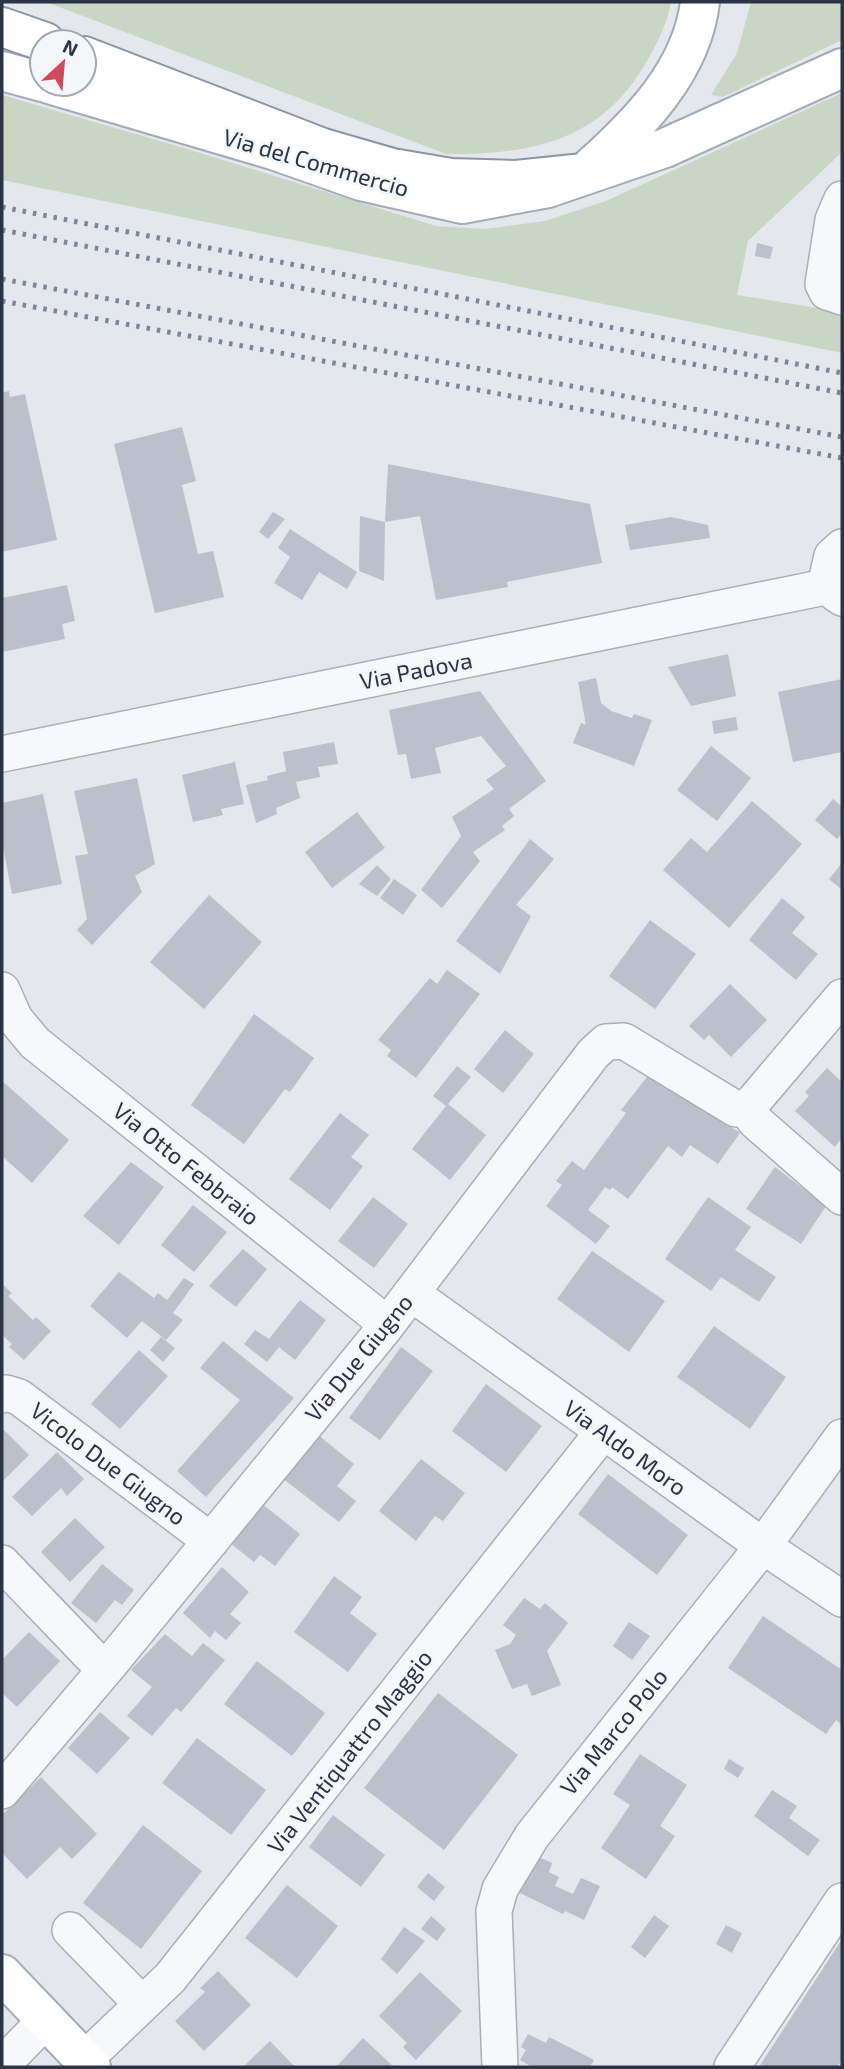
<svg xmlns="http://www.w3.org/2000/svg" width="844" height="2069" viewBox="0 0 844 2069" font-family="'Exo 2',sans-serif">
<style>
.green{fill:#c9d6c5}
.building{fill:#bbc0ca}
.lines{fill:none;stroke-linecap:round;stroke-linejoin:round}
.minor-casing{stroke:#a9aeb7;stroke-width:38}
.major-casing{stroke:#a3abb8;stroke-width:42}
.highway-casing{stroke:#8b94a3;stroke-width:42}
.minor{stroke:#f7f8fa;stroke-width:35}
.major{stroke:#fff;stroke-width:38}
.highway{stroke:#fff;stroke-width:38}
.rail{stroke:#7d8696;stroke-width:5;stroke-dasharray:3.5 7;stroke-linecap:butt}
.labels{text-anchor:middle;stroke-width:5;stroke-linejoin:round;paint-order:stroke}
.street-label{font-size:23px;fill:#2b3445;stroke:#f4f6f9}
</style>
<rect width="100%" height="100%" fill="#e4e7ec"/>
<path class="green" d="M46,2H671C667,25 656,46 644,66C599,142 528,155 446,154Z
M751,2H842V40L723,97L711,95L737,53Z
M842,93V152L748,241L737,295L842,312V353L2,180V95L191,150L436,226L485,229L545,221L606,201Z"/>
<path class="building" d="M757,243L773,247L770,259L755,256Z
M9,391L10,397L25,394L57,540L2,552V393Z
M182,427L196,481L182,485L198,554L213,551L224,597L155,613L114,444Z
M388,464L590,504L602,563L507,582L508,587L436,600L420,516L385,522L384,581L359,571L360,516L385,522Z
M273,512L285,519L268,539L259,532Z
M671,517L708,525L710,538L630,550L625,525Z
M290,529L357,572L347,589L319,572L302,600L274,583L290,557L278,548Z
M67,585L75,621L62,624L65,639L2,652V598Z
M728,654L736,696L691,706L668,667Z
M596,678L601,703L611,711L632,718L634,714L652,720L634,766L573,743L581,723L586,725L578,682Z
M842,679V752L793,762L778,692Z
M480,691L546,781L509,809L514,816L502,826L505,830L473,852L480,861L442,908L421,890L461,836L452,817L494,789L486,780L506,766L481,736L435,748L441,773L411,779L406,754L398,755L389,710Z
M736,717L738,730L714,734L712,721Z
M334,742L338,764L318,767L320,777L296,782L300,798L276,808L277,814L256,823L246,785L268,780L267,776L286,771L283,752Z
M711,746L751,778L717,821L677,790Z
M235,762L244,804L221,809L223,815L193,822L182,775Z
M137,778L155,864L135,876L142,892L92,945L77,930L87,919L75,856L88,854L74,791Z
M43,794L62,884L12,894L2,842V803Z
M833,799L842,807V833L837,839L815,820Z
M752,801L802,844L729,928L663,870L691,838L707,852Z
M357,812L385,848L332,888L305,852Z
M530,839L554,859L516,905L531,916L500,974L456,941Z
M842,863V890L829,879Z
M377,865L391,879L377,896L359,884Z
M394,879L417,895L403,915L380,898Z
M209,895L262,942L204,1009L150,962Z
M782,898L805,917L792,933L818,954L796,980L749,940Z
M650,920L696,954L655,1009L609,976Z
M447,970L480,994L416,1078L387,1056L391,1050L378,1040L430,978L437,984Z
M730,984L767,1020L731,1057L709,1035L704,1040L689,1026Z
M254,1014L314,1058L290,1092L285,1089L244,1144L191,1105Z
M505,1030L534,1054L503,1093L474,1069Z
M457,1066L471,1077L448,1104L486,1135L450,1180L412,1149L446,1106L433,1096Z
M827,1068L842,1082V1138L835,1147L795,1111L809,1096L805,1092Z
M651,1072L740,1133L718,1164L690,1145L682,1157L668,1146L628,1199L612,1187L610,1190L605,1187L588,1210L610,1226L596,1244L546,1206L562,1185L556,1181L572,1161L584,1170L626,1113L621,1110Z
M2,1081L69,1140L32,1183L2,1156Z
M340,1113L369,1135L351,1157L363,1166L330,1210L289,1179Z
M131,1162L164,1187L119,1245L83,1216Z
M775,1167L826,1206L801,1244L746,1209Z
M373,1197L408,1224L374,1268L338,1241Z
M708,1197L751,1227L735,1250L776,1277L759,1302L721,1277L711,1291L665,1259Z
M193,1205L227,1232L194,1272L161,1245Z
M243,1249L267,1269L236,1307L209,1286Z
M592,1251L665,1301L629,1352L557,1299Z
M119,1272L154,1298L158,1293L167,1300L184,1278L194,1284L173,1313L183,1320L166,1340L142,1321L127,1338L90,1306Z
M2,1284L12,1293L8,1296L33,1320L36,1317L51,1331L24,1360L9,1347L12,1344L2,1335Z
M300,1300L326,1320L295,1360L279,1347L267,1362L244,1344L255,1330L269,1339Z
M714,1326L786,1377L750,1429L677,1377Z
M161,1337L175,1348L163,1362L150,1350Z
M223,1341L294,1398L206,1497L177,1471L240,1400L200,1368Z
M401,1347L433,1371L380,1440L349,1418Z
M139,1350L168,1376L120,1429L91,1404Z
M486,1384L542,1426L506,1472L452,1431Z
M2,1428L29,1455L2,1482Z
M317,1434L354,1464L337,1486L356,1501L339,1522L282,1478Z
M57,1452L84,1479L67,1496L61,1488L32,1516L12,1497Z
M421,1459L465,1493L443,1521L435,1516L416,1541L379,1511Z
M608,1474L688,1535L657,1575L578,1514Z
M261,1503L300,1534L275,1566L260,1555L254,1562L230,1543Z
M75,1518L105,1547L70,1582L41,1552Z
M102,1564L134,1590L122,1605L115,1600L96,1623L71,1603Z
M222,1567L249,1592L230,1614L241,1623L226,1640L215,1631L210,1638L183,1613Z
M334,1576L362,1597L350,1613L377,1634L348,1672L294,1632Z
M524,1598L540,1609L545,1603L568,1623L547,1651L561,1685L532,1696L527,1684L512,1689L495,1650L510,1644L516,1635L503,1625Z
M763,1616L842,1670V1725L836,1720L826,1734L728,1668Z
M629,1622L650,1636L632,1660L613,1646Z
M29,1632L60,1661L17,1707L2,1693V1656L4,1658Z
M165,1634L192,1656L203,1643L225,1660L181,1712L176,1708L152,1736L127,1716L152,1687L131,1670Z
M257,1661L325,1713L292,1756L224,1704Z
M438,1693L518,1755L444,1850L364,1788Z
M100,1712L130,1738L97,1774L68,1748Z
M197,1738L266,1790L231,1835L162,1783Z
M640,1754L687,1785L660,1826L675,1836L646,1879L601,1848L630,1805L613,1794Z
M729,1759L744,1768L738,1778L724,1769Z
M41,1777L97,1834L72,1859L60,1847L27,1879L2,1853V1815Z
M772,1790L797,1806L789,1818L820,1840L808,1856L754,1816Z
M333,1815L385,1855L361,1887L309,1847Z
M143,1825L202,1871L141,1949L83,1903Z
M530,1853L552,1863L549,1872L559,1877L555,1886L573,1894L581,1878L600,1886L584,1920L565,1911L563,1914L518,1892Z
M428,1873L445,1887L434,1901L417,1887Z
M287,1885L338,1926L297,1978L245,1938Z
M654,1915L669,1926L645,1958L631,1947Z
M431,1916L446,1929L437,1941L421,1929Z
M726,1925L742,1933L732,1953L716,1944Z
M404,1927L425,1941L397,1974L381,1959Z
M842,1939V2060L837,2067H759Z
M218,1971L251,2005L204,2051L175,2021L205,1992L200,1988Z
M420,1972L462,2011L416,2060L403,2047L407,2043L379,2016Z
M528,2034L546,2043L549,2037L594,2060L590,2067H532L520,2060L526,2050L521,2047Z
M363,2038L394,2067H336Z
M270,2041L295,2067H243Z"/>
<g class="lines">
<defs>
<path id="minor" d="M842,199L833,220L823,284L827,292L842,297
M842,547L832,556L827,578L836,594L842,598
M2,754L830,586
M2,990L15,1019L35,1043L387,1324
M747,1109L755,1121L842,1197
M411,1293L763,1546L842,1599
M2,1395L6,1393L19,1397L211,1541
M2,1563L95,1660L110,1664
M2,1791L110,1664L384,1329L593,1054L606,1042L624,1041L736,1109H747L842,997
M70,1930L142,2004
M84,2060L170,1978L603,1432
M2,2065L46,2020
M500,2067L494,1911L500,1889L532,1836L763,1546L842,1437
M732,2067L842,1901"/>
<path id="major" d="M2,71L42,82
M49,84L273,150L361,181L462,204L548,188L665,148L842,68
M591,167C640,123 692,70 700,2
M2,1974L91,2067"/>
<path id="highway" d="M2,27L45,42
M84,56L323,148L392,168L451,178L516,180L584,173"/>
</defs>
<use href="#minor" class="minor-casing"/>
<use href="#major" class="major-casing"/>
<use href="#highway" class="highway-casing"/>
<use href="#minor" class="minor"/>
<use href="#major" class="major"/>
<use href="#highway" class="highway"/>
<path class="rail" d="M2,207L842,373
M2,230L842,393
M2,279L842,437
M2,301L842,458"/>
</g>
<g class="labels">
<g class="street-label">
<text transform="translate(316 163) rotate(16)" y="8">Via del Commercio</text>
<text transform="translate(416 671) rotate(-11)" y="8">Via Padova</text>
<text transform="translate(186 1164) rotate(39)" y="8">Via Otto Febbraio</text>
<text transform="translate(359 1358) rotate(-51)" y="8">Via Due Giugno</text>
<text transform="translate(625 1448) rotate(36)" y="8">Via Aldo Moro</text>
<text transform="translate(108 1464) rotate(37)" y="8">Vicolo Due Giugno</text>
<text transform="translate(614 1732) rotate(-51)" y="8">Via Marco Polo</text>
<text transform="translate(350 1752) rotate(-52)" y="8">Via Ventiquattro Maggio</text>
</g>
</g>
<rect width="844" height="2069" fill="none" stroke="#2b3445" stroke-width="7"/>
<g transform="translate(63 63) rotate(26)"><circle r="33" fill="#f4f6f9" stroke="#a4a8b1" stroke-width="2"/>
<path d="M0-5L12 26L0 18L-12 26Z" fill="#d1495b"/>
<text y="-10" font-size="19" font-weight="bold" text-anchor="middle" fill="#2b3445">N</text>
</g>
</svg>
